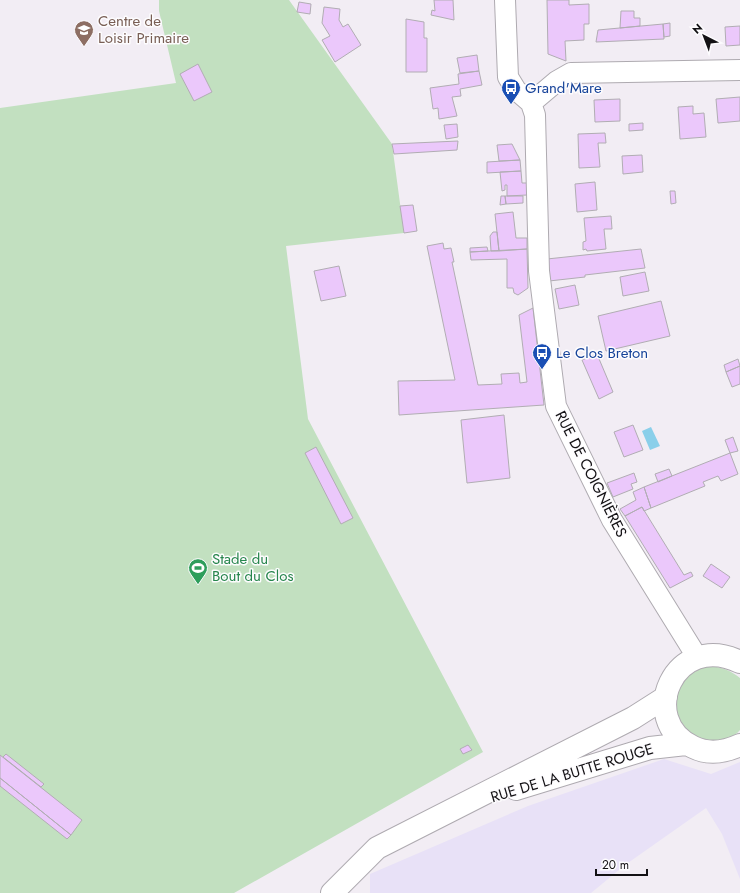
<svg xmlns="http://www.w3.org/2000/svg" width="740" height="893" viewBox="0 0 740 893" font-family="Jost,sans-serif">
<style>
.commercial{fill:#e8e1f7}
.green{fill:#c2e0c0}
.water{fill:#8acfea}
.building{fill:#ebc8fb;stroke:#b1adb3}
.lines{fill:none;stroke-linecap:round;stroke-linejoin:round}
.minor-casing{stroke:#aeaab0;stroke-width:22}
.tertiary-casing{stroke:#aeaab0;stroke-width:24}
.minor{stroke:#fff;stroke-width:20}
.tertiary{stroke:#fff;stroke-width:22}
.labels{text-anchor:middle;stroke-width:3;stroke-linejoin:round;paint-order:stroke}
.education-label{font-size:15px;fill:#785e54;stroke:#fdfcfe;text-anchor:start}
.transit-label{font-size:15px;fill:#164399;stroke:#fdfcfe;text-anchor:start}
.street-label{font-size:15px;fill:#131114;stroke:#fdfcfe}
.leisure-label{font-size:15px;fill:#27864d;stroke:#fdfcfe;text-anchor:start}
</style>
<rect width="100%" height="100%" fill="#f2edf4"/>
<path class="commercial" d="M664,759L711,774L740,762V879L722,834L706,808L625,865L591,893H370V874L528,806Z"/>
<path class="green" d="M159,0H289L392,144L404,233L286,246L308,419L483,752L234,893H0V108L176,83L159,11Z
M709,666C722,667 730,670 740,678V730C735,736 727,740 719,741C702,744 691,738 683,724C680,720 676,715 675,711C671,686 688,672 709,666Z"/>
<path class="water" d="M651,427L660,446L650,450L642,431Z"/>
<path class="building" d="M434,0H453L454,20L431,15L432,10L435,11Z
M547,0H569V5L589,4V24H584V40L565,41L566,61L548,54Z
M299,2L311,4L310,14L297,12Z
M324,7L340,9L339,20L343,27L348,24L361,45L335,62L322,40L330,36L322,23Z
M621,11H634V18H640V26L620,28Z
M406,19L424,22V38H427V72H406Z
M670,23V36L664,37L663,24Z
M663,24L664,39L596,42L598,30Z
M740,26V45L726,46L725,27Z
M477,55L479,71L460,73L457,58Z
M198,64L212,92L194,101L180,74Z
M479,71L482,85L460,89L461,96L452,97L457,116L439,119L438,108L433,109L430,88L459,84L458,74Z
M740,97V121L718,123L716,99Z
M620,99V121L595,122L594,100Z
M693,106V114L704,113L706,137L680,139L678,107Z
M643,123V130L629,131V124Z
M457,124L458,137L446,139L444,125Z
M605,133L606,143H598L600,167L579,168L578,134Z
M458,141L457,150L394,154L392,144Z
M512,144L520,160L499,161L497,145Z
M642,155L643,172L623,174L622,156Z
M520,160L521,171L487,173V162Z
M521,171L522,183H527V195L507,196V185H505V190L502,191L500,172Z
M595,182L597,210L577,212L575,184Z
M670,191H675L676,203L671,204Z
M501,196H505L506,204L500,205Z
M505,196H523V203L506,204Z
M413,205L417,231L404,233L400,206Z
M513,212L516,238H527V249L499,251L495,214Z
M611,216L612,229H604L606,249L587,251L586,249L583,250V242L586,241L584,218Z
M493,232H497L499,251H491L490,236Z
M443,243L444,249L451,248L454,262H452L478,385L502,384L501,374L519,373L520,383L527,382L519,315L533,308L544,405L399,415L398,381L455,380L427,246Z
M487,247L488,251L470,252V248Z
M527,249L528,288L518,295L514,293L513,288H507V259L471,260L470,252Z
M641,249L645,268L585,275V277L549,281L547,259Z
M339,266L346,296L321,301L314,271Z
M645,272L649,291L623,296L620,277Z
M575,285L579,305L559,309L555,289Z
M661,301L670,336L606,351L598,316Z
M597,354L613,392L599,399L582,360Z
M738,359L740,366L726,372L724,365Z
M740,366V384L732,387L726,372Z
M504,415L510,478L467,483L461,420Z
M633,425L643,450L624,457L614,432Z
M733,437L738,451L730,453L725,440Z
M316,447L353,518L341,524L305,453Z
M730,453L738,474L721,481L718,476L703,482L705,486L651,508L644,487Z
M669,469L672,476L658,482L655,474Z
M634,473L637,482L631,484L633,489L613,497L607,483Z
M644,487L651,508L644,511L642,507L625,516L620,509L636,500L633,492Z
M642,507L684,575L691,572L693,576L670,588L625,516Z
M711,564L730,577L722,588L703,576Z
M468,745L472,750L463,754L460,749Z
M6,754L44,784L41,787L3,757Z
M0,755L82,820L71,835L0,778Z
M0,778L71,835L67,839L0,786Z"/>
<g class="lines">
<defs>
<path id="minor" d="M505,0L508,77L516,90L531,103
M531,103L535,115L539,271L556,406L612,520L697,657
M531,103L557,81L571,73L740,70"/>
<path id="tertiary" d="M740,662C674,630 636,720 693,747C709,755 725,752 740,745
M516,789L650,748L686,744
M332,893L377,848L633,718L666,697"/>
</defs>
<use href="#minor" class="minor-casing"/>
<use href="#tertiary" class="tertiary-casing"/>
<use href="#minor" class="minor"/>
<use href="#tertiary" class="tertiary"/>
</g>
<defs>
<symbol id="school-pin" viewBox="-11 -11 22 30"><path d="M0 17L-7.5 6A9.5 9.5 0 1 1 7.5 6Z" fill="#8d6e63" stroke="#fdfcfe"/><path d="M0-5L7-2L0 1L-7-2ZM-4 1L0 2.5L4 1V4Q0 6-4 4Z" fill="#fff"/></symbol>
<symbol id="bus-pin" viewBox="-11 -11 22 30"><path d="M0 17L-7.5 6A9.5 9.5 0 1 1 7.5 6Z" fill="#1a4fb4" stroke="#fdfcfe"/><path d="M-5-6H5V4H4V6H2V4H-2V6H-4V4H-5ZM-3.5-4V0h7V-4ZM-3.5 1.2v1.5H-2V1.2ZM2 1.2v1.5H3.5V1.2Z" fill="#fff"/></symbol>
<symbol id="stadium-pin" viewBox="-11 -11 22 30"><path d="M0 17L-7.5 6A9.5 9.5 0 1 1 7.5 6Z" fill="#2e9e5b" stroke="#fdfcfe"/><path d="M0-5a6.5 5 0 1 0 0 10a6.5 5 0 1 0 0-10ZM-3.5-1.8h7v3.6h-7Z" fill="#fff"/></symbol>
</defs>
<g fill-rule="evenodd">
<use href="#school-pin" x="73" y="19" width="22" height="30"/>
<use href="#bus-pin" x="500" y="77" width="22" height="30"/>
<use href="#bus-pin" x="531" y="342" width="22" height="30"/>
<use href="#stadium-pin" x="187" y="557" width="22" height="30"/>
</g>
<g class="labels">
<g class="education-label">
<text x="98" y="26">Centre de<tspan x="98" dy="17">Loisir Primaire</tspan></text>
</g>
<g class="transit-label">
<text x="525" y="93">Grand'Mare</text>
<text x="556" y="358">Le Clos Breton</text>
</g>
<g class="street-label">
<text transform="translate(591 474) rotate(63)" y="5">RUE DE COIGNIÈRES</text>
<text transform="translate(572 773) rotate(-17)" y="5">RUE DE LA BUTTE ROUGE</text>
</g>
<g class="leisure-label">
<text x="212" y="564">Stade du<tspan x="212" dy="17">Bout du Clos</tspan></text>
</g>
</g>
<g transform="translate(704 36) rotate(318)" stroke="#fdfcfe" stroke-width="3" paint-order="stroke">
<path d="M0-3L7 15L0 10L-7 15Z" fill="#131114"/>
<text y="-6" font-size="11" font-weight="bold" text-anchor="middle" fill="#131114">N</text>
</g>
<path d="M596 869v6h51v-6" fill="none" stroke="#131114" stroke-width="2"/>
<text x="602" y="869" font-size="12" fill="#131114" stroke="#fdfcfe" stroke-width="3" paint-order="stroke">20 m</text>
</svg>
